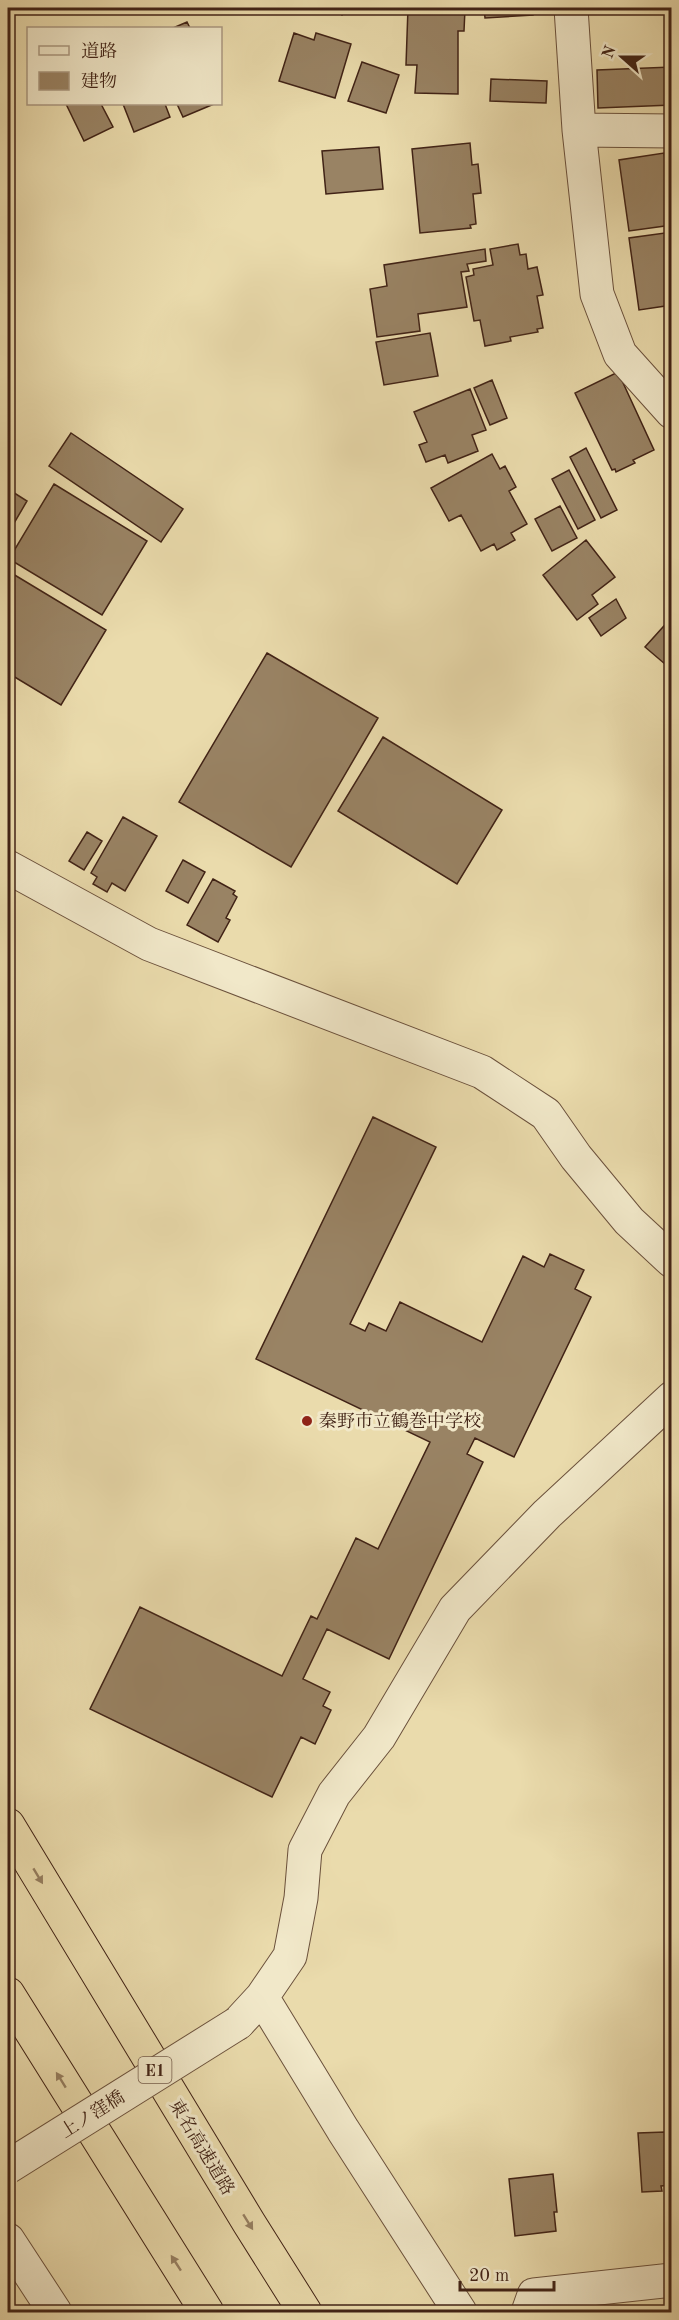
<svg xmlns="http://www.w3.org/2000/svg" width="679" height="2320" viewBox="0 0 679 2320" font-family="'Old Standard TT','Noto Serif JP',serif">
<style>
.building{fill:#998364;stroke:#412316;stroke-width:1.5}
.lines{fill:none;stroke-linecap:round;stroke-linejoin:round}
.street-casing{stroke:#6b513c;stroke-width:35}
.highway-casing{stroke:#412316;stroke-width:35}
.street{stroke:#f1e8c9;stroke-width:33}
.highway{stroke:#eadbac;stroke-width:33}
.street-bridge-casing{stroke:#6b513c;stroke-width:35;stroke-linecap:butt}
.street-bridge{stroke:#f1e8c9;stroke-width:33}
.oneway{fill:#967f61}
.poi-dot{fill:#8f2418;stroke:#f1e8c9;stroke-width:2}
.labels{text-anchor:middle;stroke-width:6;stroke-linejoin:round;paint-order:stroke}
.shield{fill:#f1e8c9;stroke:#765e4c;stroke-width:1.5}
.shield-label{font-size:16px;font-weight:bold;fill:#412316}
.poi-label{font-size:18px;fill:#412316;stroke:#f1e8c9;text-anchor:start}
.street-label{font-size:18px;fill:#412316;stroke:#f1e8c9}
</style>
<rect width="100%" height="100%" fill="#eadbac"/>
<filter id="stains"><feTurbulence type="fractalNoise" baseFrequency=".00333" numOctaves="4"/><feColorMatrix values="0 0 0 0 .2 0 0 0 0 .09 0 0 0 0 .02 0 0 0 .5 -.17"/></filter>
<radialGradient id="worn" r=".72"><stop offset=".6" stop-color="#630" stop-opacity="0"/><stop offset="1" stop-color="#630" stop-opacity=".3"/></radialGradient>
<path class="building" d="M335,8H350L342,15Z
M408,8L465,9L464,31H458V94L415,93L417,65H406Z
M484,8H533V15L485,18Z
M187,22L190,28H173Z
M294,33L314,40L316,33L351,44L335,98L279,81Z
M362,62L399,75L386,113L348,101Z
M672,67V105L598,108L597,70Z
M491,79L547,81L546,103L490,101Z
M66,104H101L113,127L84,141Z
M123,104H165L170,117L134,132Z
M177,104H214L183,117Z
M470,143L472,165L478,164L481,193L473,194L476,224L470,225L471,228L420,233L412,149Z
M379,147L383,189L326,194L322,151Z
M664,153L672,198V225L629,231L619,160Z
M672,232V305L639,310L629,238Z
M518,244L520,255L526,254L528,269L537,267L543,295L537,296L543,328L537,329L538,332L510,337L511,341L485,346L480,320L474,321L466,277L474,275L473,269L493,265L490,249Z
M485,249L486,261L467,264L469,271L461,272L467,307L418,314L420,331L377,337L370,289L387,286L384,265Z
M430,333L438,376L384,385L376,342Z
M618,372L654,450L633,460L635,463L616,472L615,469L612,470L575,393Z
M492,380L507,418L490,425L474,388Z
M470,389L486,430L472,435L478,451L448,463L445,455L426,462L419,445L427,442L414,412Z
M71,433L183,509L161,542L49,466Z
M586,448L617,510L601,518L570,457Z
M492,454L500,469L505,466L516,487L509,491L527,524L511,533L515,540L497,550L494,544L481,551L461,515L449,521L431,488Z
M569,470L595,520L578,529L552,479Z
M54,484L147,541L102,615L9,559Z
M8,489L27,501L13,525L8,522Z
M560,506L577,538L552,551L535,519Z
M586,540L615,577L592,595L598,604L577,620L543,575Z
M8,571L106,630L61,705L8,673Z
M616,599L626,618L601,636L589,618Z
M672,617V670L645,647Z
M267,653L378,718L291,867L179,802Z
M383,737L502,810L457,884L338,811Z
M123,817L157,836L125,891L112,883L107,892L93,884L97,877L91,873Z
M87,832L102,841L84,870L69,861Z
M183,860L205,872L188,903L166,891Z
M213,879L235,891L233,894L237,897L226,918L230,920L218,942L187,925Z
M373,1117L436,1147L350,1324L365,1331L369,1323L386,1331L400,1302L482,1342L523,1256L544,1267L550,1254L584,1270L575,1289L591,1297L514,1457L475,1438L467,1454L483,1462L389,1659L327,1629L303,1679L330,1692L323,1706L331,1710L315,1744L301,1737L272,1797L90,1709L140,1607L282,1676L311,1616L317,1619L356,1538L378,1549L430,1442L256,1359Z
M665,2132L667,2152H670L672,2185L661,2186L662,2191L642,2192L638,2133Z
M553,2174L557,2212H554L556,2231L515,2236L509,2179Z
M580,2306L581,2311L589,2310V2312H548V2310Z"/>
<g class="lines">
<defs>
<path id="street" d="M571,8L579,130L597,294L620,354L672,412
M579,130L672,131
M8,867L149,944L482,1072L546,1114L576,1157L629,1221L672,1261
M262,1997L343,2130L460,2312
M238,2023L262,1997L290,1956L301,1898L305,1850L334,1794L379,1737L455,1609L547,1514L672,1398
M8,2240L55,2312
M528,2312L534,2295L672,2280"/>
<path id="highway" d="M8,1825L249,2223L305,2312
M8,1994L207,2312"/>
</defs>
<use href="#street" class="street-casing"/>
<use href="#highway" class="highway-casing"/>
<use href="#street" class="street"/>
<use href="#highway" class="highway"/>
<defs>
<path id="street-bridge" d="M8,2167L238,2023"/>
</defs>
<use href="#street-bridge" class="street-bridge-casing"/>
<use href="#street-bridge" class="street-bridge"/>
</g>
<defs><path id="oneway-solid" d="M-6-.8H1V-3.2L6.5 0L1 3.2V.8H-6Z" transform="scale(1.5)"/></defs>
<g class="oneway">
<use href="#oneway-solid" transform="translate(38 1876) rotate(59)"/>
<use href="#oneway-solid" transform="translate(61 2080) rotate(-122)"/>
<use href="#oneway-solid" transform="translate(248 2222) rotate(58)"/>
<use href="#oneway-solid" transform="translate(176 2263) rotate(-123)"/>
</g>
<circle class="poi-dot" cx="307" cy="1421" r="6"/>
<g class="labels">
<rect class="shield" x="138.5" y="2057" width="33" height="26" rx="4.5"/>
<g class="shield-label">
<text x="155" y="2076">E1</text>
</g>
<g class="poi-label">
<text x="319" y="1427">秦野市立鶴巻中学校</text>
</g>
<g class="street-label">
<text transform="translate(92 2114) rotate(-32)" y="6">上ノ窪橋</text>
<text transform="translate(202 2147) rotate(59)" y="6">東名高速道路</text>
</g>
</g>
<rect width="679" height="2320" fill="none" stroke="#eadbac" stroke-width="30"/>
<rect x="9" y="9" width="661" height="2302" fill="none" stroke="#412316" stroke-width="3"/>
<rect x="15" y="15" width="649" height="2290" fill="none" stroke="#412316" stroke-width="1.5"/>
<rect x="27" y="27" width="195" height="78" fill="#f1e8c9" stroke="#ab9981" stroke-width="1.5"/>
<rect x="39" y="46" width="30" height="9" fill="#f1e8c9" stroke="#ab9981" stroke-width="1.5"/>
<text x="81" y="57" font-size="18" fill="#412316">道路</text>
<rect x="39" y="72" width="30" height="18" fill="#998364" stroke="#ab9981" stroke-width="1.5"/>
<text x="81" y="87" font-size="18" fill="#412316">建物</text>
<g transform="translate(622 57) rotate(291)" stroke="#f1e8c9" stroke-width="4.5" paint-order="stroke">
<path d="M0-4.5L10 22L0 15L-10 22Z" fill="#412316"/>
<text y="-9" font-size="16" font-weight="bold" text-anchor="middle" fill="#412316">N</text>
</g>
<path d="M460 2281v9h94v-9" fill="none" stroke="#412316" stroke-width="3"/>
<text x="469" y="2281" font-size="18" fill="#412316" stroke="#f1e8c9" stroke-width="4.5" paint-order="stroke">20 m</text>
<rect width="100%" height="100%" filter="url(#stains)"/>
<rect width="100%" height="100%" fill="url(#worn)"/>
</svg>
